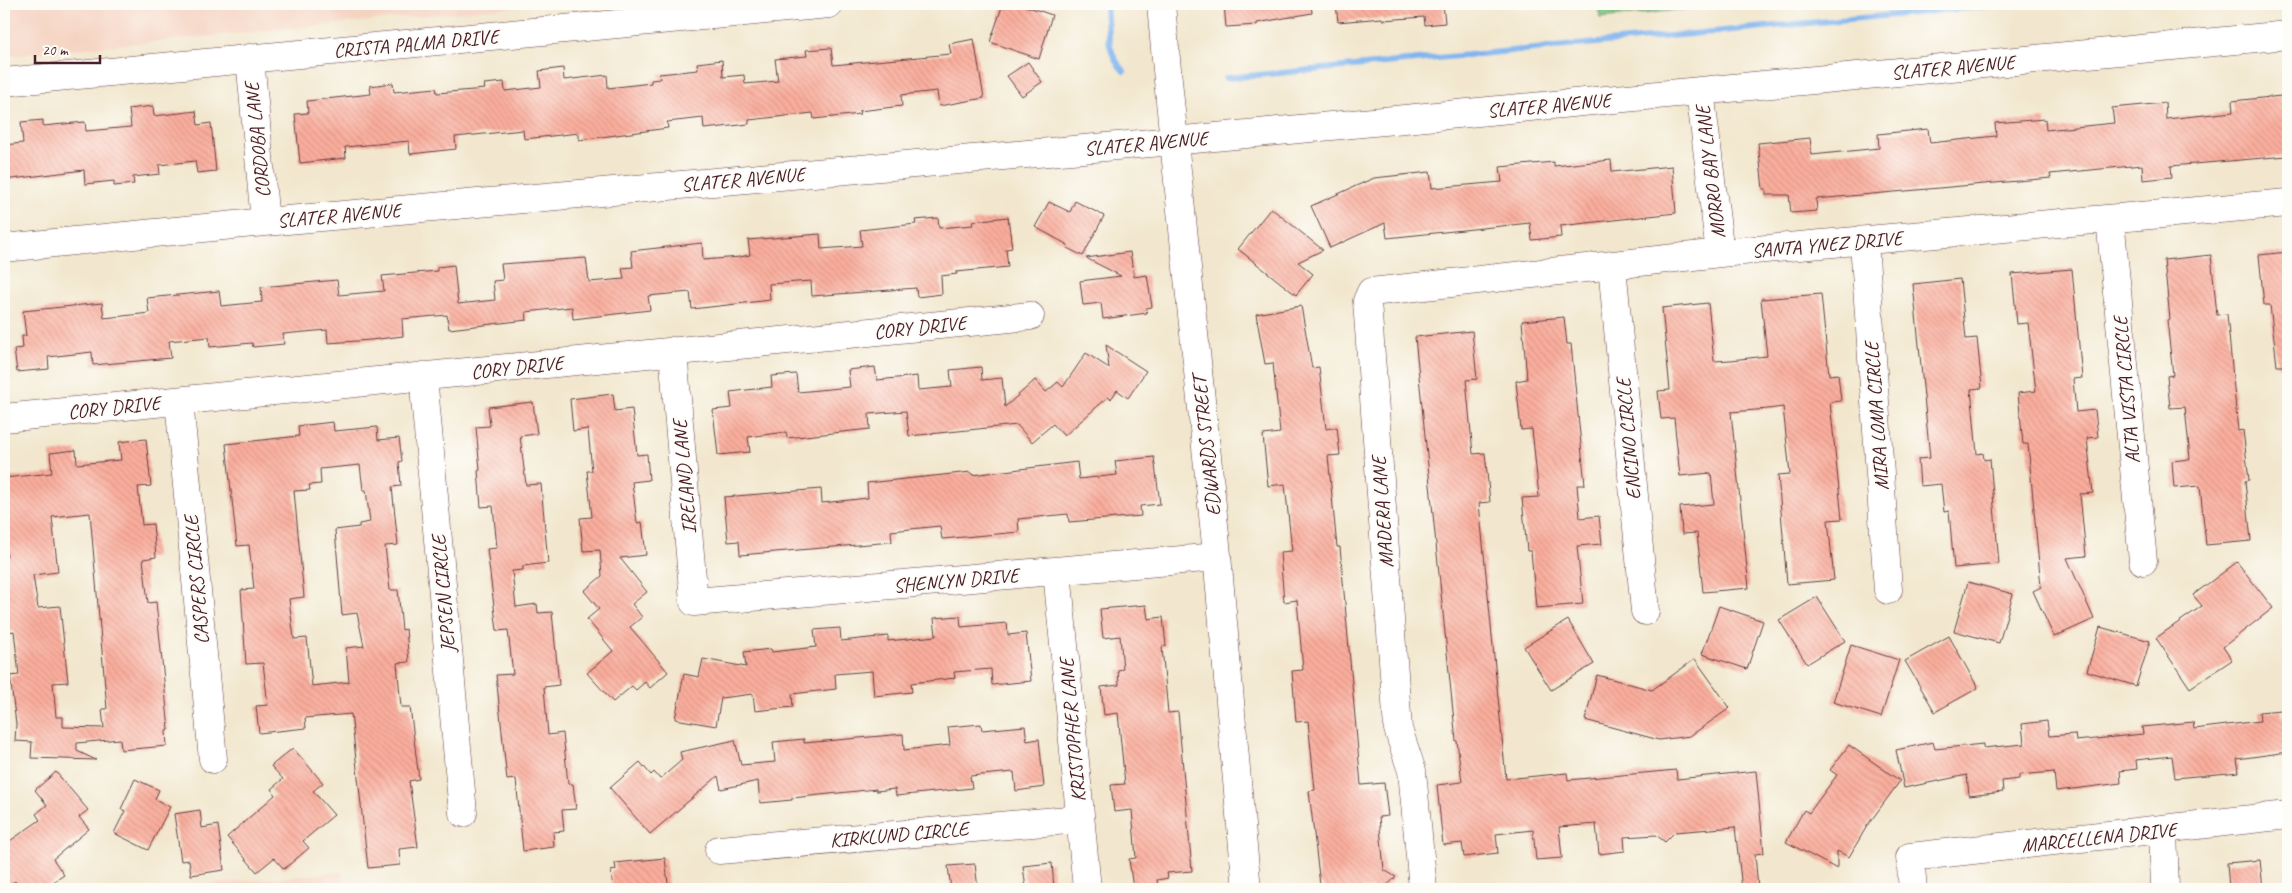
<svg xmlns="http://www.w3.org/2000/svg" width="2292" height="893" viewBox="0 0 2292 893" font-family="Caveat,sans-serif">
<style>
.built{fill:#f5d3c1}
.park{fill:url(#park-crowns);stroke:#65765a}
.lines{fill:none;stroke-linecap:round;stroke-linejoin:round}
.stream{stroke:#82b5ef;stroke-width:6}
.building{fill:url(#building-back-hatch);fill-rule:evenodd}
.minor-casing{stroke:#633d43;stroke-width:29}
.major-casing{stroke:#633d43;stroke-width:29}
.minor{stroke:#fff;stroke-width:28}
.major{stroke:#fff;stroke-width:28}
.labels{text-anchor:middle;stroke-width:4;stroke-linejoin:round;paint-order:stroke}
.street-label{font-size:20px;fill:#4a1f2b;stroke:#fdfcf7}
</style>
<defs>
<pattern id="park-crowns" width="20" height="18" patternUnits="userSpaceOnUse" patternTransform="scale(1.25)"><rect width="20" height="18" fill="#80cc8a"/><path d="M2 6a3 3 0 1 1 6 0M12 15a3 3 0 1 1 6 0" fill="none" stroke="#70af77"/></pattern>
<pattern id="building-back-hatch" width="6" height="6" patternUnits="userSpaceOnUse" patternTransform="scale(1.25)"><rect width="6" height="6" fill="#faae9d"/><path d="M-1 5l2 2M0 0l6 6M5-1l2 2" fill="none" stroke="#d89587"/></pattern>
</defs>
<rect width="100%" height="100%" fill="#fdfcf7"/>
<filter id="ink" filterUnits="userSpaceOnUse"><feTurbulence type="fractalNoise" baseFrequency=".02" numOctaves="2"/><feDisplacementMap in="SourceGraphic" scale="10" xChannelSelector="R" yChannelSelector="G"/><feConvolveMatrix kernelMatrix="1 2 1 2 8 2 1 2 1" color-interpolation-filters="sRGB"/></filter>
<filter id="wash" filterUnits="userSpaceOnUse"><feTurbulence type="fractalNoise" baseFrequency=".0096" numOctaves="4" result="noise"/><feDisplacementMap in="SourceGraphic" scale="20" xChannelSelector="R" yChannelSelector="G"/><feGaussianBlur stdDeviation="1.12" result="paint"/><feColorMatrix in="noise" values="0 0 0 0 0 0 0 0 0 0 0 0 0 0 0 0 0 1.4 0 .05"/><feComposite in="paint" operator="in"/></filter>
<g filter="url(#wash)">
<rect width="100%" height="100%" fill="#f2e7ce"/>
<path class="built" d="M4,4H546L4,56Z
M342,872L344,889H159Z"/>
<path class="park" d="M1598,4H1740L1600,18Z"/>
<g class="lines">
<path class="stream" d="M1106,4C1108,27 1106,54 1124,71
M1226,78L2009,4"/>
</g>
<g id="blocks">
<path class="building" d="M1003,4H1020L1052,15L1039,59L990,42Z
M1224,4H1311L1312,13L1257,23V25L1226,27Z
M1336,4H1443L1445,23L1425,25L1424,17L1383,20L1382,18L1338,22Z
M974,39L984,98L939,106L937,91L901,95L902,106L859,111L860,114L814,119L813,113L749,120V124L704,129L703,118L667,122L668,128L579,140V133L524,139L523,130L455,137L456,149L410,154L409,141L345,147L346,158L300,163L295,114L308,113L307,101L371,94L370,86L393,83L394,92L436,88L437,93L485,89L484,84L504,82L505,91L541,87L539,71L563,68L564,80L607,75L608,88L651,83V80L660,79L659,74L698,70L697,63L722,60L723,77L744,75L745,84L778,81L775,59L807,56L806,50L831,48L833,65L951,54L949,44Z
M1028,62L1042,82L1022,96L1007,76Z
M2281,96L2287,156L2171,166L2172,177L2143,180L2142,165L2050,174L2051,178L1816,199L1817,211L1791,213L1789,195H1766V189H1763L1758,143L1810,138L1812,155L1879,148L1878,134L1928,129L1930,143L1996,136L1995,123L2045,119L2046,130L2114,123L2112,108L2165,103L2166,119L2233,112L2232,101Z
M153,106L154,116L196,111L198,125L211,123L216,171L197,173L195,161L159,165L160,174L133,177L134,184L114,186V181L85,184L84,170L4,180V145L23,143L21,122L43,120V126L85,122L86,131L131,127L129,109Z
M1611,160L1612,172L1672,166L1676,213L1560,226L1561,237L1532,240L1530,223L1387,238L1385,223L1330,248L1311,206L1374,178L1430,172L1432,188L1502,182L1500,167L1554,162V166Z
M1075,201L1104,216L1083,256L1067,248L1068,245L1035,227L1049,202L1070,212Z
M1271,208L1323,250L1298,262L1313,274L1296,295L1238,249Z
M1008,217L1012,248L1006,249L1008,267L956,272L957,274L941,276L942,294L917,297L916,288L812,296L811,281L769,284L770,300L728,305L692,309L690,292L648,296L650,310L573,319L572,307L526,312L527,320L449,329L447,315L402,319L403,336L371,340L328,343L327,330L283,334L284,344L253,347L252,343L210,347L209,337L169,341L171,358L93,365L92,352L48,357L49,369L17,372L14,349L23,348L22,336H26L23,311L102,303L104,318L141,314L149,313L147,298L219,291L221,306L262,302L261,287L337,280L339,295L384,291L382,276L437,271V267L454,265L458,304L495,300L493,281L503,280L501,264L586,258L589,282L624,279L622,268L633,267L631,251L702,243L703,260L740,257L750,255L748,240L820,234L821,249L862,246L860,230L916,224L915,220L938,218L939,228L973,225L972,221Z
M1130,252L1134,277L1147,275L1152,307L1146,308L1147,313L1103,319L1101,303L1083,305L1080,281L1121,276L1086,258Z
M2288,252V366H2277L2270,305H2264L2259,255Z
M2211,255L2217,315L2227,314L2238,431L2243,430L2249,480L2245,481L2251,541L2206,545L2200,486L2174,488L2172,461L2190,459L2185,407L2170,408L2167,376L2173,375L2167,320L2170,319L2164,260Z
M2072,269L2082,378L2073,379L2076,412L2095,410L2098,437L2087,438L2093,493L2080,494L2086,556L2067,558L2094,619L2054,637L2033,591L2041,587L2028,444H2023L2018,393L2036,391L2028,323L2017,324L2012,274Z
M1960,279L1966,339L1977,338L1982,388L1971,389L1977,454L1983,453L1984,460L1990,459L1999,564L1954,568L1949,511L1944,512L1941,484L1920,486L1918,459L1930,458L1913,284Z
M1821,294L1829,375L1838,374L1841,401L1830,402L1842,519L1828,520L1834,580L1787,584L1778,475L1790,474L1783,407L1768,409L1731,412L1749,588L1703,592L1697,533L1682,534L1680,507L1714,504L1711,473L1680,476L1674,418L1661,419L1658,391L1670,390L1662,308L1708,303L1714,361L1731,360L1767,356L1761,299Z
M1301,306L1312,368L1319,367L1326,429L1337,427L1340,455L1328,456L1337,547H1340L1361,785L1384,783L1388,816L1379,817L1384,870L1396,877L1383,889H1325L1324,885H1320L1309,791L1315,790L1308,721L1296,722L1292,671L1303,670L1297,600L1284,602L1280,552L1292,551L1285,484L1268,486L1263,435L1280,433L1273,363L1265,364L1256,314Z
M1564,317L1567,344H1571L1585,485H1577L1580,518L1599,516L1602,544L1577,546L1583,604L1536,608L1531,551H1527L1522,498L1539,497L1532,429L1521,430L1516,381L1527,379L1522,321Z
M1472,331L1477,379L1466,380L1473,454L1485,453L1490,502L1479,503L1506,779L1567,773L1568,780L1676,770L1677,779L1756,771L1764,853L1755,854L1758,889H1742L1735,827L1675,832L1665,842L1656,835L1624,837L1625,851L1599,854L1596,824L1559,827L1562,858L1536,860L1533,830L1496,834L1498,853L1464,857L1462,843L1443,845L1437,785L1462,782L1457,741H1456L1415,337Z
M1106,345L1146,371L1128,398L1117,390L1111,399L1108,397L1064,436L1053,424L1032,442L1017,425L909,436L906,411L869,414L870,429L787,438L786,432L748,437L750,452L718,455L713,410L732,408L730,392L772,387L771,376L796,374L798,392L850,387L848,370L875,367L877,380L917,376L918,390L952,387L950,370L981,367L982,380L1002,378L1005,407L1035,380L1046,392L1058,382L1063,387L1086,353L1109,368Z
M613,394L615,411L632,409L637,455L647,454L649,480L632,482L637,523L642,522L646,555L620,558L647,592L632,604L642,617L630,627L668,672L650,688L645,682L636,690L632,686L613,702L587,673L613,651L587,619L599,609L584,591L602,576L600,550L583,551L580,518L592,517L587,471H592L588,429L573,431L570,399Z
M533,402L537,434L520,436L526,485L541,484L548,563L523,566V570L512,571L516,607L537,604L538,613L552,612L559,685L544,687L548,735L563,733L568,784H573L576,809L562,810L564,831L553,832L554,847L523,851L516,779L507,780L496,675L513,674L508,630L497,631L487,549L497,548L493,506L481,507L478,471L480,470L476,427L490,426L488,407Z
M333,422L334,431L377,427L378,440L399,438L402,461L399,462L401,486L392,487L398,545L385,546L390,590H398L402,630L406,629L409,662L397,663L401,707H410L419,779L409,781L418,847L399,849L400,865L368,868L351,714L305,718L306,728L259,733L256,706L268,705L263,663L246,664L241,590L254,589L249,545L237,546L226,444L299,436L298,426ZM360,465L363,490H366L370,522L359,524V527L335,530L342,615L357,613L364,646L346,648L349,682L312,686L307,638L294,639L289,599L304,597L294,491L310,490L309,485L321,484L320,469Z
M146,439L151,486L138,487L142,525L153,524L156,557L143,559L148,603L156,602L169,730L166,731L167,746L121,750L120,739L77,743V751L96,760L31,758L32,742L15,741L16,724L10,676L19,675L14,631L4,633V557H7L4,529V478L52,473L50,453L76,450L77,464L121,460L119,442ZM90,513L107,709H102L104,728L63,727V717H56L53,683L68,682L60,606L38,608L33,575L58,572L52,517Z
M1154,457L1160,504L1140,506L1141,516L1069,522L1068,514L1018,519L1019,532L942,539L940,526L891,531L892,542L740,555L739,541L728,542L724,497L821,489L822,503L868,498L867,483L971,472L972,475L1077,462L1079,479L1117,475L1115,461Z
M2237,562L2273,608L2223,647L2232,660L2190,688L2156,638L2202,606L2193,595Z
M1968,582L2013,594L1999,643L1954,631Z
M1817,597L1845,641L1807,664L1779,620Z
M1146,605L1148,619L1163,617L1166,646L1162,647L1168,713L1178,712L1192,871L1167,873L1168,878L1157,880L1158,888L1133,889L1129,859L1136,858L1132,810L1114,812L1111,785L1125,784L1118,713L1104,715L1101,687L1119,685L1118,670L1123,669L1120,636L1103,638L1100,609Z
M1719,606L1763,621L1747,669L1702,654Z
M960,616L961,627L1007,623L1008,635L1026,633L1031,681L992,685L991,669L954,672L955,678L911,683L912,692L874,696L872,671L835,674L836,689L792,694L793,707L755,711L753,694L721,698L716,726L675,719L684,674L699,677L703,659L746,667L744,652L771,649L772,652L816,647L814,630L840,628L841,641L888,636V641L936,636L934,618Z
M1568,620L1594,664L1551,690L1524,647Z
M2100,627L2150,641L2136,686L2087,671Z
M1949,636L1978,688L1935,712L1905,661Z
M1851,645L1899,660L1881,717L1833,702Z
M1695,659L1730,708L1690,736L1659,740L1585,720L1597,675L1652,690Z
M2281,710L2282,718H2288V752L2237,759L2239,772L2175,778L2172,756L2136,760L2137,769L2120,771L2121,783L2081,788L2056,791L2054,772L2019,775V779L2002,781L2003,792L1969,796L1967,775L1904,788L1896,750L1933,742L1935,749L1983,744V748L2024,744L2022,724L2047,721L2049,736L2075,734L2076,741L2143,734L2142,727L2193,722L2194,729L2260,721L2259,712Z
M981,724L982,730L1025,726L1027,741L1039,739L1044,787L1016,791L1014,772L970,776L972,788L896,796L895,789L876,791V789L792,798V800L760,803L758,781L721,789L718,776L650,834L610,788L640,762L651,775L654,772L660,779L682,760L680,752L735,740L741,765L775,762L773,742L804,739V743L903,734L904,750L941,746L950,745L948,727Z
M1849,745L1900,781L1867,826L1849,857L1837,851V869L1786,842L1804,810L1809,813L1837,775L1830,770Z
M293,748L323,783L313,791L334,815L303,841L309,848L284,869L274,858L257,872L227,837L275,795L271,789L283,779L271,766Z
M56,772L88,810L79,817L89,829L53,859L64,875L43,889H20L15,881L4,888V845L40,820L36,814L47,805L35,790Z
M135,779L159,790L155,799L170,807L148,850L114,833L125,811L121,809Z
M200,810L202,828L218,825L224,870L191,875L189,860L181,861L174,814Z
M665,858L668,884L636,887V889H613L611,871L616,870L615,863Z
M2260,860L2263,889H2229L2227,863Z
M1052,863L1054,889H1026L1023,866Z
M975,864L978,889H951L948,866Z"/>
</g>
</g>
<g filter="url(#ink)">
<use href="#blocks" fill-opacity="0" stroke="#633d43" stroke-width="1"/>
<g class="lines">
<defs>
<path id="minor" d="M250,58L265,222
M4,82L829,4
M1700,91L1720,253
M2110,219L2143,561
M1864,242L1888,590
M4,248L265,222L1173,141L2288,35
M1612,266L1645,611
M673,351L694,602L1217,557
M423,376L463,813
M179,401L213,759
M4,418L1030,316
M1057,571L1087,889
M2163,830L2165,889
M719,850L1080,819
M1423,889L1412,771L1398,729L1367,301L1371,292L1720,253L2288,203
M1913,889L1910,857L2288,815"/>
<path id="major" d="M1161,4C1177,188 1199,371 1217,555C1228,667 1236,778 1247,889"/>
</defs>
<use href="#minor" class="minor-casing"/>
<use href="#major" class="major-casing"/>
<use href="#minor" class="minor"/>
<use href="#major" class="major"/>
</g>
</g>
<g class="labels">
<g class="street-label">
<text transform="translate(416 43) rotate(-5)" y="7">CRISTA PALMA DRIVE</text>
<text transform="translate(1953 67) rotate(-5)" y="7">SLATER AVENUE</text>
<text transform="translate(1549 105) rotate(-5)" y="7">SLATER AVENUE</text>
<text transform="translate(257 140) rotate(-96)" y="7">CORDOBA LANE</text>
<text transform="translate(1146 143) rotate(-5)" y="7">SLATER AVENUE</text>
<text transform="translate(1710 172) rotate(-97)" y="7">MORRO BAY LANE</text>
<text transform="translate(743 179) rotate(-5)" y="7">SLATER AVENUE</text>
<text transform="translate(339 215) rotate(-5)" y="7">SLATER AVENUE</text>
<text transform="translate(1827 244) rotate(-5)" y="7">SANTA YNEZ DRIVE</text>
<text transform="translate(920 327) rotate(-6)" y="7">CORY DRIVE</text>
<text transform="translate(517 367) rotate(-6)" y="7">CORY DRIVE</text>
<text transform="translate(2126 390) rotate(-95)" y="7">ALTA VISTA CIRCLE</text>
<text transform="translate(114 407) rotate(-6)" y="7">CORY DRIVE</text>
<text transform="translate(1876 416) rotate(-94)" y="7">MIRA LOMA CIRCLE</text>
<text transform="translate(1628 439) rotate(-95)" y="7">ENCINO CIRCLE</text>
<text transform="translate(1206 446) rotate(-96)" y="7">EDWARDS STREET</text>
<text transform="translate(684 477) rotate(-95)" y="7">IRELAND LANE</text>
<text transform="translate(1382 512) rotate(-94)" y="7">MADERA LANE</text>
<text transform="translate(196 580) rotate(-95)" y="7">CASPERS CIRCLE</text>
<text transform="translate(956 580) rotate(-5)" y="7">SHENLYN DRIVE</text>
<text transform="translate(443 594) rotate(-95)" y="7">JEPSEN CIRCLE</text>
<text transform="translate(1072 730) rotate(-95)" y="7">KRISTOPHER LANE</text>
<text transform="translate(899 834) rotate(-5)" y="7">KIRKLUND CIRCLE</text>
<text transform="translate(2099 837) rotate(-6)" y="7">MARCELLENA DRIVE</text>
</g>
</g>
<rect width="2292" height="893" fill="none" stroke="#fdfcf7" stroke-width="20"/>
<path d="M35 55v8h65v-8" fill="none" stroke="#4a1f2b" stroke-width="2.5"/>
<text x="42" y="55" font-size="15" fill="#4a1f2b" stroke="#fdfcf7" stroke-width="4" paint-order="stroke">20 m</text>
</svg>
